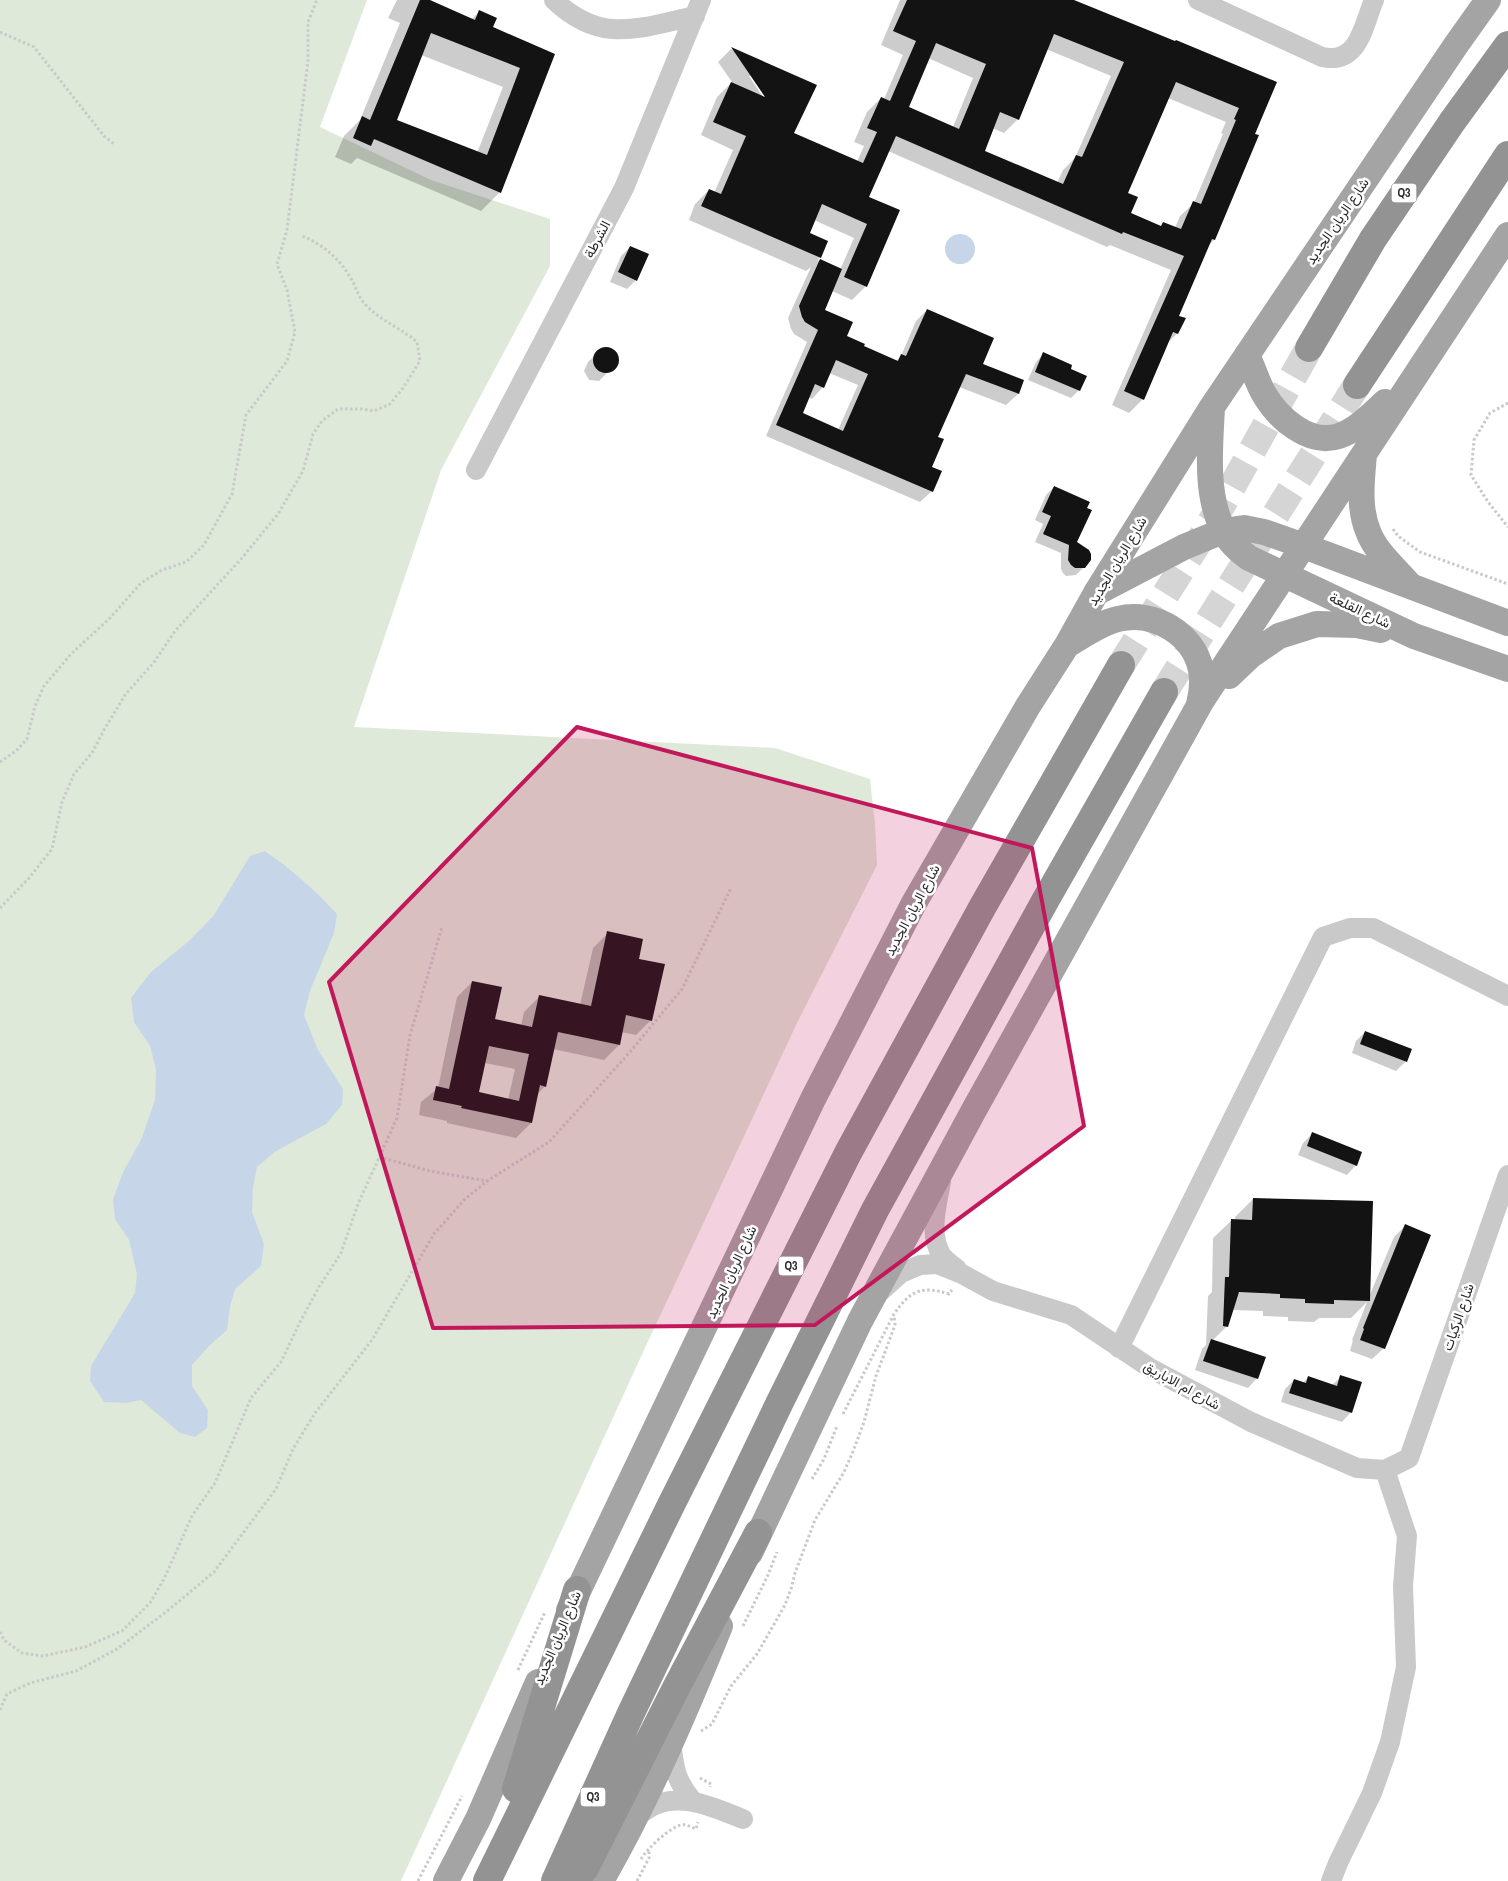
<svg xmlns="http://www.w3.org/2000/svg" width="1508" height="1881" viewBox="0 0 1508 1881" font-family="'Archivo Narrow',Vazirmatn,sans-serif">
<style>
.green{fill:#dfe9d9}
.water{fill:#c6d6e8}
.shadow{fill:#0003;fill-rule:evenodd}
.building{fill:#131313;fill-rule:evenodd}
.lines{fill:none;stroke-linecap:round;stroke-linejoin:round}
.highway-tunnel{stroke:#d5d5d5;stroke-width:28;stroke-dasharray:28 14;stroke-linecap:butt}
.path{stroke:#c9c9c9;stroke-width:3;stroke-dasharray:2.5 2.5;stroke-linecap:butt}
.minor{stroke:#c9c9c9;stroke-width:20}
.major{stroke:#a4a4a4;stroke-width:26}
.highway{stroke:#939393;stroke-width:28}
.marked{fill:#c2185b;fill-opacity:0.2;stroke:#c2185b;stroke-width:4;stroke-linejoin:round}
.labels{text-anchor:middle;stroke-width:5;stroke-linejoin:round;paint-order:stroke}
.shield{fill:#fff;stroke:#6b6b6b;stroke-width:1}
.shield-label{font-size:12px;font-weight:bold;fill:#2c2c2c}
.street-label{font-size:14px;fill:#2c2c2c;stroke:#fff}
</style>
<rect width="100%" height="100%" fill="#fff"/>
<path class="green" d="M0,0H367L320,127L431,180L550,219V266L441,470L354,727L775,748L870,779L875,824L877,865L797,1023L644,1350L401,1881H0Z"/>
<path class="water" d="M945 249a15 15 0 1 1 30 0a15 15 0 1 1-30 0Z
M265,851C291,869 315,890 337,914L334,933L310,991L304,1015L318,1050L343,1089L342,1105L326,1124L276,1151L257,1167L253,1187L252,1212L264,1244L261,1266L235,1289L230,1307L227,1330L209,1346L192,1365V1386L208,1410L207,1428L195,1437L180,1433L141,1400L126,1403L104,1402L90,1381L91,1366L135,1293L137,1274L129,1240L115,1219L113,1199L124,1170L141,1140L155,1100L156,1069L150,1046L134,1022L131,998L151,972L189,941L214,915L250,856Z"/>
<path class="shadow" d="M397,0H426L471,20L479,12L491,28L553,55L500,192L481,211L357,158L351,164L335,157L344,136L360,120L400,23L388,18ZM421,55L503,87L477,153L396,121Z
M900,0H1070L1275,82L1214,240L1208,246L1177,316V334L1166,344L1143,399L1129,413L1112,405L1171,270L1110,245L1107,247L888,151L868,197L866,286L852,300L832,291L823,311L845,336L862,346L896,361L901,356L916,321L927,310L981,365L1023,381L1018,394L1006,405L959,387L937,437L930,467L932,491L920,502L766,436L807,342L794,334L791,329L788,318L811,267L806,271L689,220L695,204L709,190L714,193L733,150L701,135L717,97L732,82L718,62L731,49L815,86L792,133L857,162L864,146L854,142L867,112L881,98L884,99L903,55L881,45ZM1046,49L1111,76L1075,158L1063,170L1057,183L983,152L992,128L1004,133L1018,119ZM928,58L973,78L953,127L907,107ZM749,76H752L769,101L767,103ZM1168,98L1226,122L1221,133L1223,134L1194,203L1180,216L1175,228L1164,223L1160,227L1130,213L1126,193ZM814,220L854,238L840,270L818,260L827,242L808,234ZM829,373L858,385L838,430L801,414L808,397L812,399L823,387Z
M630,247L636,280L627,289L610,282L621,256Z
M608,349L612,351L617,360L616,364L599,381L589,380L584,371L588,362L598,352Z
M1043,354L1069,370L1079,390L1071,398L1028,380L1036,362Z
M1054,487L1084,567L1076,575L1066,576L1063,573L1061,569V553L1035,542L1043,524L1035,520L1046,495Z
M608,933L637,960L651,1020L636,1035L621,1032L619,1045L604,1060L553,1049L545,1086L537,1095L531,1123L516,1138L447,1123V1121L419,1115L421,1102L438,1088L457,997L472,982L494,1020L521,1026L524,1012L539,997L580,1005L593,948ZM485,1063L515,1069L508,1100L478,1093Z
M1365,1032L1410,1050L1405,1062L1396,1071L1352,1053L1356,1041Z
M1312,1134L1356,1165L1347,1175L1298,1155L1303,1143Z
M1253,1199L1369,1297L1394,1237L1405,1226L1384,1348L1372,1359L1350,1351L1353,1340H1352L1367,1302L1351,1318H1319L1314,1322L1288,1321V1317L1263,1316V1311L1232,1310L1227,1326L1213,1340L1257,1378L1248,1388L1195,1370L1202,1349L1206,1345L1208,1296L1212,1292L1213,1238L1231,1221H1235V1217Z
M1308,1377L1332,1385L1341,1377L1351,1412L1342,1422L1281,1402L1285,1389L1294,1380L1303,1383Z"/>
<path class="building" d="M420,0H430L475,20L479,10L497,18L493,27L555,54L501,193L374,139L371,146L353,138L362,116L370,120ZM431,33L520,68L487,155L397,120Z
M907,0H1074L1175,41L1176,40L1277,82L1255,134L1259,135L1215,240L1212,239L1179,316L1186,318L1178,334L1173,332L1144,400L1124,391L1184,256L1123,232L1122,234L896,136L869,197L900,210L867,287L844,277L867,224L822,204L810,233L828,241L821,258L701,206L709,189L721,194L746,136L713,122L731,82L765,97L731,47L817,85L794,133L863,163L877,132L867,128L881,97L890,101L916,41L893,31ZM1054,34L1124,62L1082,157L1076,155L1063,184L985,151L1000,112L1019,120ZM936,43L986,64L959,129L909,107ZM1176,82L1239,108L1234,119L1236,120L1201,204L1193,201L1181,229L1163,222L1161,226L1131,213L1138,197L1128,193Z
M630,246L649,254L637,281L618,272Z
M820,259L842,269L825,310L853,322L847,336L865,344L864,346L898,361L901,354L906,356L927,309L994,338L983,364L1024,380L1019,394L966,374L938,437L944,439L932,467L942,471L933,492L776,425L818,330L805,322L802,317L799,306ZM836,360L868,374L843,431L803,413L815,384L824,388Z
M593 360a13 13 0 1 1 26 0a13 13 0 1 1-26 0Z
M1043,352L1072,365L1071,369L1087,376L1080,391L1035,372Z
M1054,486L1090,502L1087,508L1092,510L1077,542L1089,550L1091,554V560L1085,568H1075L1071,565L1068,560L1069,545L1043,534L1051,516L1042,512Z
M607,931L643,939L639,959L665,964L652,1021L626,1015L620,1045L558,1032L546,1087L540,1085L532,1123L461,1108L462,1106L433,1100L436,1086L449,1089L472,981L502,987L495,1019L532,1027L539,995L591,1006ZM489,1046L529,1054L519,1101L479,1092Z
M1365,1031L1412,1049L1407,1062L1360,1044Z
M1312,1132L1362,1152L1357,1166L1307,1146Z
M1253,1198L1373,1201L1370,1301L1334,1300V1304L1305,1303V1299L1280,1298V1294L1239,1292L1228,1327L1223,1326L1225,1277H1229L1231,1219L1252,1220Z
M1405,1224L1431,1235L1385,1349L1360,1340L1364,1329L1363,1328Z
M1211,1339L1266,1357L1258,1379L1203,1361Z
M1340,1375L1362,1382L1352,1413L1289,1393L1294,1379L1306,1383L1308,1376L1337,1386Z"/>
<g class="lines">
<path class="highway-tunnel" d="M1121,665L1223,503L1309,348
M1164,692L1357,385"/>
<path class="path" d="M0,32L34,47L104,136L115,145
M1508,403L1490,413L1474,440L1471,475L1488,502L1508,527
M1393,529L1398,536L1420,552L1508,584
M0,762L16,751L27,739L35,706L44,686L71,654L110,618L141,583L162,570L186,562L204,545L232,494L246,415L287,361L295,332L287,290L277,264L287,230L308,61V22L317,0
M0,908L29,878L52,849L62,802L74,774L92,753L104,730L125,695L155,661L175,631L241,559L278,514L303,471L313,434L322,421L338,409H362L374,411L390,404L403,388L420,361L417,342C401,328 380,321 365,304C358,297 356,286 350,277C339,258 322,244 302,236
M379,1157L430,1171L487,1181
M843,1414L894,1314C910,1291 921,1285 949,1294L952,1290
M812,1479L824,1459L837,1426
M743,1626L768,1575L777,1552
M0,1632L4,1640L22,1653L43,1656L85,1647L122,1631L150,1603L164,1579L192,1516L215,1483L251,1398L281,1362L299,1324L319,1287L341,1253L358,1204L397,1118L410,1035L442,927
M518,1670L545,1612
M0,1710L7,1694L30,1683L76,1671L117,1649L166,1612L214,1572L276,1489L293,1449L315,1413L372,1340L434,1234L465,1199L487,1181L549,1142L630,1052L682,989L731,888
M701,1731L712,1724L731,1686L757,1654L785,1605L791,1589L795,1573L815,1520L844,1472L852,1454L864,1422L876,1376L895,1325L894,1315
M700,1778L711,1784L710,1787
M641,1859C647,1849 670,1827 681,1825C686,1824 691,1827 696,1829L698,1822
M418,1881L462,1796
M637,1881L649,1858V1849"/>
<path class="minor" d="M554,0C601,45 639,28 695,16
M1198,0L1322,57C1359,65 1363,26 1374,0
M476,470L624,188L701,0
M941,1182C937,1204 928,1235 942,1256C946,1261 952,1265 957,1269
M881,1291L901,1273L920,1265L937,1264L962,1274L993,1291L1071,1315L1150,1368L1251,1422L1357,1468L1385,1470L1409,1458L1508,1175
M1119,1348L1323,937L1350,928H1373L1508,996
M671,1741C674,1767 675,1780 692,1800
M635,1818C640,1814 646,1810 651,1807C681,1791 714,1808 743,1819
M1331,1881L1338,1863L1372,1793L1390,1742L1406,1667L1403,1586L1407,1536L1385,1470"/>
<path class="major" d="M1247,355C1253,367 1257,382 1264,394C1278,418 1309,446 1339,436C1357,430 1371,415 1385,402
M1212,408C1210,448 1205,493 1223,530C1229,542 1239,551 1249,558L1414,636L1508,669
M1364,454C1362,479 1358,507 1368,531C1375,551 1394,567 1408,583
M1096,593L1184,547L1223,531L1244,528L1264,532L1304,546L1508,623
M1067,645C1083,636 1100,623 1118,619C1154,610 1194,634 1201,670C1203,682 1202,693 1199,704
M1229,676L1250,656L1279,636L1317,624L1357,625L1381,630
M750,1553L860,1321L974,1110L1202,700L1508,235
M569,1610L813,1099L914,903L1028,706L1067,645L1096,593L1212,407L1456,45L1488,0
M446,1881L478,1819L538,1682
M601,1881C648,1799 685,1713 720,1626"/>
<path class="highway" d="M1309,348L1373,239L1452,122L1508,45
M1357,385L1508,155
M516,1789L577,1590
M487,1881L671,1505L848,1153L983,906L1121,665
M555,1881L631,1713L779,1404L875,1210L1045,901L1164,692
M574,1881L585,1868L677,1686L758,1533"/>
</g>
<path class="marked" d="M577,727L1032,848L1084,1126L815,1325L433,1328L329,982Z"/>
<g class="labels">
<g class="shield">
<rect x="1391.5" y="183.5" width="25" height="19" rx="4"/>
<rect x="778.5" y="1256.5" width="25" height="19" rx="4"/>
<rect x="580.5" y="1787.5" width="25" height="19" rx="4"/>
</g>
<g class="shield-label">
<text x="1404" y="197">Q3</text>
<text x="791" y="1270">Q3</text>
<text x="593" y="1801">Q3</text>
</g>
<g class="street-label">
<text transform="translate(1337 221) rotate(-56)" y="5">شارع الريان الجديد</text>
<text transform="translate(597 239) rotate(-62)" y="5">الشرطة</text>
<text transform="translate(1117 561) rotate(-59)" y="5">شارع الريان الجديد</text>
<text transform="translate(1360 610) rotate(25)" y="5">شارع القلعة</text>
<text transform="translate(912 910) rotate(-62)" y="5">شارع الريان الجديد</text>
<text transform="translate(731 1272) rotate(-65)" y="5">شارع الريان الجديد</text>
<text transform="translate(1458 1317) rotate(-71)" y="5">شارع الركيات</text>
<text transform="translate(1182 1385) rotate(29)" y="5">شارع ام الاباريق</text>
<text transform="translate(557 1638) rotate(-67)" y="5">شارع الريان الجديد</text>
</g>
</g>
</svg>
